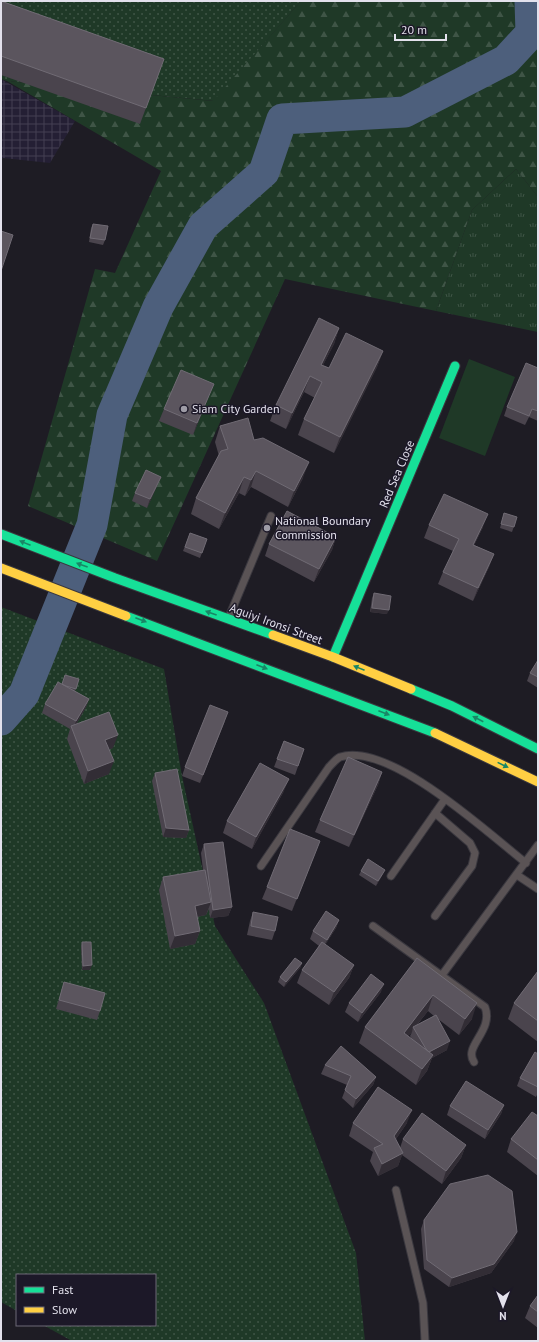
<svg xmlns="http://www.w3.org/2000/svg" width="539" height="1342" viewBox="0 0 539 1342" font-family="'PT Sans',sans-serif">
<style>
.industrial{fill:url(#industrial-grid)}
.grass{fill:url(#grass-dots)}
.forest{fill:url(#forest-firs)}
.park{fill:url(#park-tufts)}
.pitch{fill:#1f3927}
.lines{fill:none;stroke-linecap:round;stroke-linejoin:round}
.river{stroke:#4d5f7c;stroke-width:31}
.lane-casing{stroke:#3a383f;stroke-width:9}
.fast-casing{stroke:#3a383f;stroke-width:11}
.slow-casing{stroke:#3a383f;stroke-width:11}
.lane{stroke:#5a5355;stroke-width:7}
.fast{stroke:#16e098;stroke-width:9}
.slow{stroke:#ffcf43;stroke-width:9}
.wall{fill:#4a444d;fill-rule:evenodd}
.shaded-wall{fill:#322d35}
.building{fill:#5b555e;stroke:#706b74}
.oneway{fill:#198666}
.poi-dot{fill:#9e9ca6;stroke:#1c1828;stroke-width:1.5}
.labels{text-anchor:middle;stroke-width:3;stroke-linejoin:round;paint-order:stroke}
.poi-label{font-size:12px;fill:#e3e1ec;stroke:#1c1828;text-anchor:start}
.street-label{font-size:12px;fill:#e3e1ec;stroke:#1c1828}
</style>
<defs>
<pattern id="industrial-grid" width="8" height="8" patternUnits="userSpaceOnUse"><rect width="8" height="8" fill="#241f34"/><path d="M0 4h8M4 0v8" fill="none" stroke="#443f52"/></pattern>
<pattern id="grass-dots" width="8" height="8" patternUnits="userSpaceOnUse"><rect width="8" height="8" fill="#1f3927"/><path d="M2 2h.1M6 6h.1" fill="none" stroke="#3f5546" stroke-width="1.8" stroke-linecap="round"/></pattern>
<pattern id="forest-firs" width="22" height="20" patternUnits="userSpaceOnUse"><rect width="22" height="20" fill="#1f3927"/><path d="M5 1l3.5 6h-7zM16 11l3.5 6h-7z" fill="#3f5546"/></pattern>
<pattern id="park-tufts" width="24" height="20" patternUnits="userSpaceOnUse"><rect width="24" height="20" fill="#1f3927"/><path d="M3 7l-1-3M5 7V3M7 7l1-3M15 17l-1-3M17 17v-4M19 17l1-3" fill="none" stroke="#3f5546"/></pattern>
</defs>
<rect width="100%" height="100%" fill="#1e1c24"/>
<path class="industrial" d="M1,79L75,121L50,163L3,158L1,160Z"/>
<path class="grass" d="M1,1H301L214,101L7,81L1,79Z
M1,607L164,669L182,776L215,926L264,1003L356,1253L365,1341H72L43,1325H155V1275H17V1311L1,1302Z"/>
<path class="forest" d="M301,1H538V197L516,169L472,210L436,311L285,279L157,561L28,506L95,269L115,273L161,171L7,81L213,101Z"/>
<path class="park" d="M516,169L538,197V332L436,311L472,210Z"/>
<path class="pitch" d="M469,359L515,377L485,456L439,438Z"/>
<g class="lines">
<path class="river" d="M1,720L24,694L92,525L112,415L158,307L203,226L264,172L282,119L405,112L506,60L531,33L530,1"/>
<defs>
<path id="lane" d="M229,617L271,516
M435,813L470,843L475,853L472,866L435,916
M261,866L329,767C332,764 336,759 340,757C389,741 488,833 526,863
M517,875L538,889
M391,876L445,799
M373,926L485,1007C494,1031 463,1046 474,1062
M442,975L538,845
M396,1190L423,1303L425,1341"/>
<path id="fast" d="M1,534L115,578L273,635
M126,616L435,733
M333,657L455,366
M411,689L452,706L538,749"/>
<path id="slow" d="M1,568L126,616
M273,635L333,657L411,689
M435,733L538,782"/>
</defs>
<use href="#lane" class="lane-casing"/>
<use href="#fast" class="fast-casing"/>
<use href="#slow" class="slow-casing"/>
<use href="#lane" class="lane"/>
<use href="#fast" class="fast"/>
<use href="#slow" class="slow"/>
</g>
<path class="wall" d="M1,1L164,59L140,124L1,75Z
M93,224L105,240L103,245L89,242L91,228Z
M339,328L334,344L323,365L329,368L383,351L377,367L334,453L298,435L304,419L315,398L304,392L286,429L270,421L276,405Z
M538,368V421L529,417L525,425L504,416L507,407Z
M209,396L193,435L159,421L164,409Z
M220,426L254,440L303,478L288,507L251,487L245,496L239,493L219,529L191,514L196,498L219,456L215,442Z
M157,486L147,508L132,501L135,493Z
M504,513L517,517L512,532L500,528Z
M429,525L483,527L474,545L494,554L489,567L473,601L438,584L443,572L453,551L424,538Z
M190,533L207,539L200,558L183,551Z
M336,537L332,550L314,582L265,556L269,544Z
M374,593L387,614L370,612L372,598Z
M538,660V688L527,681L530,673Z
M79,679L75,691L89,699L86,707L76,725L113,748L109,749V774L84,784L67,739L70,729L42,713L45,704L62,684Z
M225,721L200,783L182,776L185,767Z
M284,741L304,749L295,775L274,767Z
M382,772L378,785L349,847L315,832L320,820Z
M155,773L189,830L186,838L163,837L152,781Z
M284,791L252,849L223,833L227,821Z
M204,844L232,907L228,916L210,918L209,909L206,915L197,917L200,931L195,944L170,949L159,890L163,877L203,870L201,853Z
M315,853L292,911L262,899L267,887Z
M361,871L383,874L376,886L359,875Z
M253,912L275,931L272,940L247,935L250,921Z
M339,920L336,928L325,945L354,965L349,978L329,1005L297,983L302,970L319,946L310,939L313,931Z
M82,942L90,970H82L81,947Z
M417,958L472,1019L459,1035L438,1019L447,1050L432,1058L427,1071L416,1085L359,1043L365,1027ZM428,1011L434,1016L417,1025ZM412,1032L410,1036L412,1039L408,1036Z
M302,963L300,968L284,987L278,982L280,977Z
M538,971V1042L508,1019L514,1003Z
M64,982L100,1011L97,1020L56,1009Z
M381,992L358,1022L345,1012L349,1003Z
M538,1054V1093L536,1097L517,1086L520,1078Z
M325,1065L376,1077L373,1085L353,1108L342,1098L347,1085L321,1074Z
M504,1105L501,1114L485,1139L447,1115L450,1106Z
M538,1116V1176L507,1152L511,1139Z
M353,1123H407L396,1139L400,1148L403,1139L466,1145L461,1158L442,1184L402,1155L398,1166L378,1176L370,1161L373,1152L349,1136Z
M424,1220L514,1241L491,1273L449,1287L424,1269L421,1229Z
M538,1295V1328L525,1318L530,1306Z"/>
<path class="shaded-wall" d="M339,328L334,344L315,381L321,365Z
M383,351L377,367L334,453L340,437Z
M310,376L304,392L286,429L292,413Z
M214,384L209,396L193,435L197,423Z
M309,462L303,478L288,507L294,491Z
M256,471L251,487L245,496L251,480Z
M161,477L157,486L147,508L150,499Z
M244,477L239,493L219,529L225,513Z
M488,514L483,527L468,558L473,545Z
M336,537L332,550L314,582L319,569Z
M494,554L489,567L473,601L478,588Z
M372,608L389,610L387,614L370,612Z
M89,699L86,707L73,730L76,721Z
M118,735L113,748L101,752L105,740Z
M114,761L109,774L84,784L88,771Z
M382,772L378,785L349,847L354,835Z
M289,779L284,791L252,849L256,837Z
M166,828L189,830L186,838L163,837Z
M320,841L315,853L292,911L297,899Z
M385,870L383,874L376,886L378,881Z
M211,902L206,915L190,918L195,906Z
M232,907L228,916L210,918L213,910Z
M339,920L336,928L323,948L327,940Z
M200,931L195,944L170,949L175,936Z
M302,963L300,968L284,987L286,982Z
M92,965L90,970H82L83,966Z
M354,965L349,978L329,1005L334,992Z
M384,984L381,992L358,1022L362,1013Z
M433,995L428,1011L414,1028L413,1027L412,1032L398,1049L404,1033Z
M477,1003L472,1019L459,1035L465,1019Z
M450,1041L447,1050L432,1058L427,1071L416,1085L428,1053Z
M376,1077L373,1085L353,1108L356,1099Z
M504,1105L501,1114L485,1139L488,1130Z
M412,1110L407,1123L389,1149L394,1136Z
M466,1145L461,1158L442,1184L446,1171Z
M403,1153L398,1166L378,1176L382,1164Z
M517,1232L514,1241L491,1273L449,1287L452,1278Z"/>
<path class="building" d="M1,1L164,59L146,108L1,56Z
M93,224L108,226L105,240L90,238Z
M1,231L13,235L1,271Z
M319,318L339,328L321,365L329,368L346,333L383,351L340,437L304,419L322,382L310,376L292,413L276,405Z
M526,363L538,368V411L532,409L529,416L507,407Z
M181,370L214,384L197,423L164,409Z
M248,418L254,440L263,438L309,462L294,491L256,471L251,480L244,477L225,513L196,498L221,451L228,449L220,426Z
M146,470L161,477L150,499L135,493Z
M444,494L488,514L473,545L494,554L478,588L443,572L459,539L429,525Z
M287,511L336,537L319,569L269,544Z
M504,513L517,517L514,527L501,524Z
M190,533L207,539L202,553L185,547Z
M374,593L391,596L389,610L372,608Z
M538,660V677L530,673Z
M65,675L79,679L76,689L66,686L62,684Z
M58,682L89,699L76,721L45,704Z
M210,705L228,712L203,775L185,767Z
M109,712L118,735L105,740L114,761L88,771L71,726Z
M284,741L304,749L298,766L277,759Z
M348,757L382,772L354,835L320,820Z
M260,763L289,779L256,837L227,821Z
M177,769L189,830L166,828L155,773Z
M290,829L320,841L297,899L267,887Z
M223,842L232,907L213,910L204,844Z
M368,859L385,870L378,881L361,871Z
M205,870L211,902L195,906L200,931L175,936L163,877Z
M326,911L339,920L327,940L313,931Z
M253,912L278,917L275,931L251,926Z
M82,942H91L92,965L83,966Z
M322,942L354,965L334,992L302,970Z
M295,958L302,963L286,982L280,977Z
M417,958L477,1003L465,1019L433,995L404,1033L433,1055L422,1069L365,1027Z
M538,971V1021L514,1003Z
M371,974L384,984L362,1013L349,1003Z
M64,982L105,993L100,1011L59,1000Z
M436,1015L450,1041L429,1052L426,1049L413,1027Z
M341,1046L376,1077L356,1099L345,1090L351,1076L325,1065Z
M535,1052L538,1054V1087L520,1078Z
M466,1081L504,1105L488,1130L450,1106Z
M378,1087L412,1110L394,1136L403,1153L382,1164L374,1148L383,1144L353,1123Z
M532,1112L538,1116V1160L511,1139Z
M422,1113L466,1145L446,1171L403,1139Z
M488,1175L512,1191L517,1232L494,1264L452,1278L427,1260L424,1220L450,1184Z
M538,1295V1312L530,1306Z"/>
<defs><path id="oneway-solid" d="M-6-.8H1V-3.2L6.5 0L1 3.2V.8H-6Z"/></defs>
<g class="oneway">
<use href="#oneway-solid" transform="translate(25 543) rotate(-158)"/>
<use href="#oneway-solid" transform="translate(82 565) rotate(-160)"/>
<use href="#oneway-solid" transform="translate(211 613) rotate(-160)"/>
<use href="#oneway-solid" transform="translate(141 620) rotate(21)"/>
<use href="#oneway-solid" transform="translate(262 667) rotate(21)"/>
<use href="#oneway-solid" transform="translate(359 668) rotate(-158)"/>
<use href="#oneway-solid" transform="translate(384 713) rotate(21)"/>
<use href="#oneway-solid" transform="translate(478 719) rotate(-153)"/>
<use href="#oneway-solid" transform="translate(503 765) rotate(26)"/>
</g>
<g class="poi-dot">
<circle cx="184" cy="409" r="4"/>
<circle cx="267" cy="528" r="4"/>
</g>
<g class="labels">
<g class="poi-label">
<text x="192" y="413">Siam City Garden</text>
<text x="275" y="525">National Boundary<tspan x="275" dy="14">Commission</tspan></text>
</g>
<g class="street-label">
<text transform="translate(397 474) rotate(-67)" y="4">Red Sea Close</text>
<text transform="translate(276 624) rotate(20)" y="4">Aguiyi Ironsi Street</text>
</g>
</g>
<rect width="539" height="1342" fill="none" stroke="#e3e1ec" stroke-width="4"/>
<rect x="16" y="1274" width="140" height="52" fill="#1c1828" stroke="#6c6876"/>
<rect x="24" y="1287" width="20" height="6" fill="#16e098" stroke="#6c6876"/>
<text x="52" y="1294" font-size="12" fill="#e3e1ec">Fast</text>
<rect x="24" y="1307" width="20" height="6" fill="#ffcf43" stroke="#6c6876"/>
<text x="52" y="1314" font-size="12" fill="#e3e1ec">Slow</text>
<g transform="translate(503 1306) rotate(180)" stroke="#1c1828" stroke-width="3" paint-order="stroke">
<path d="M0-3L7 15L0 10L-7 15Z" fill="#e3e1ec"/>
<text y="-6" font-size="11" font-weight="bold" text-anchor="middle" fill="#e3e1ec">N</text>
</g>
<path d="M395 34v6h51v-6" fill="none" stroke="#e3e1ec" stroke-width="2"/>
<text x="401" y="34" font-size="12" fill="#e3e1ec" stroke="#1c1828" stroke-width="3" paint-order="stroke">20 m</text>
</svg>
